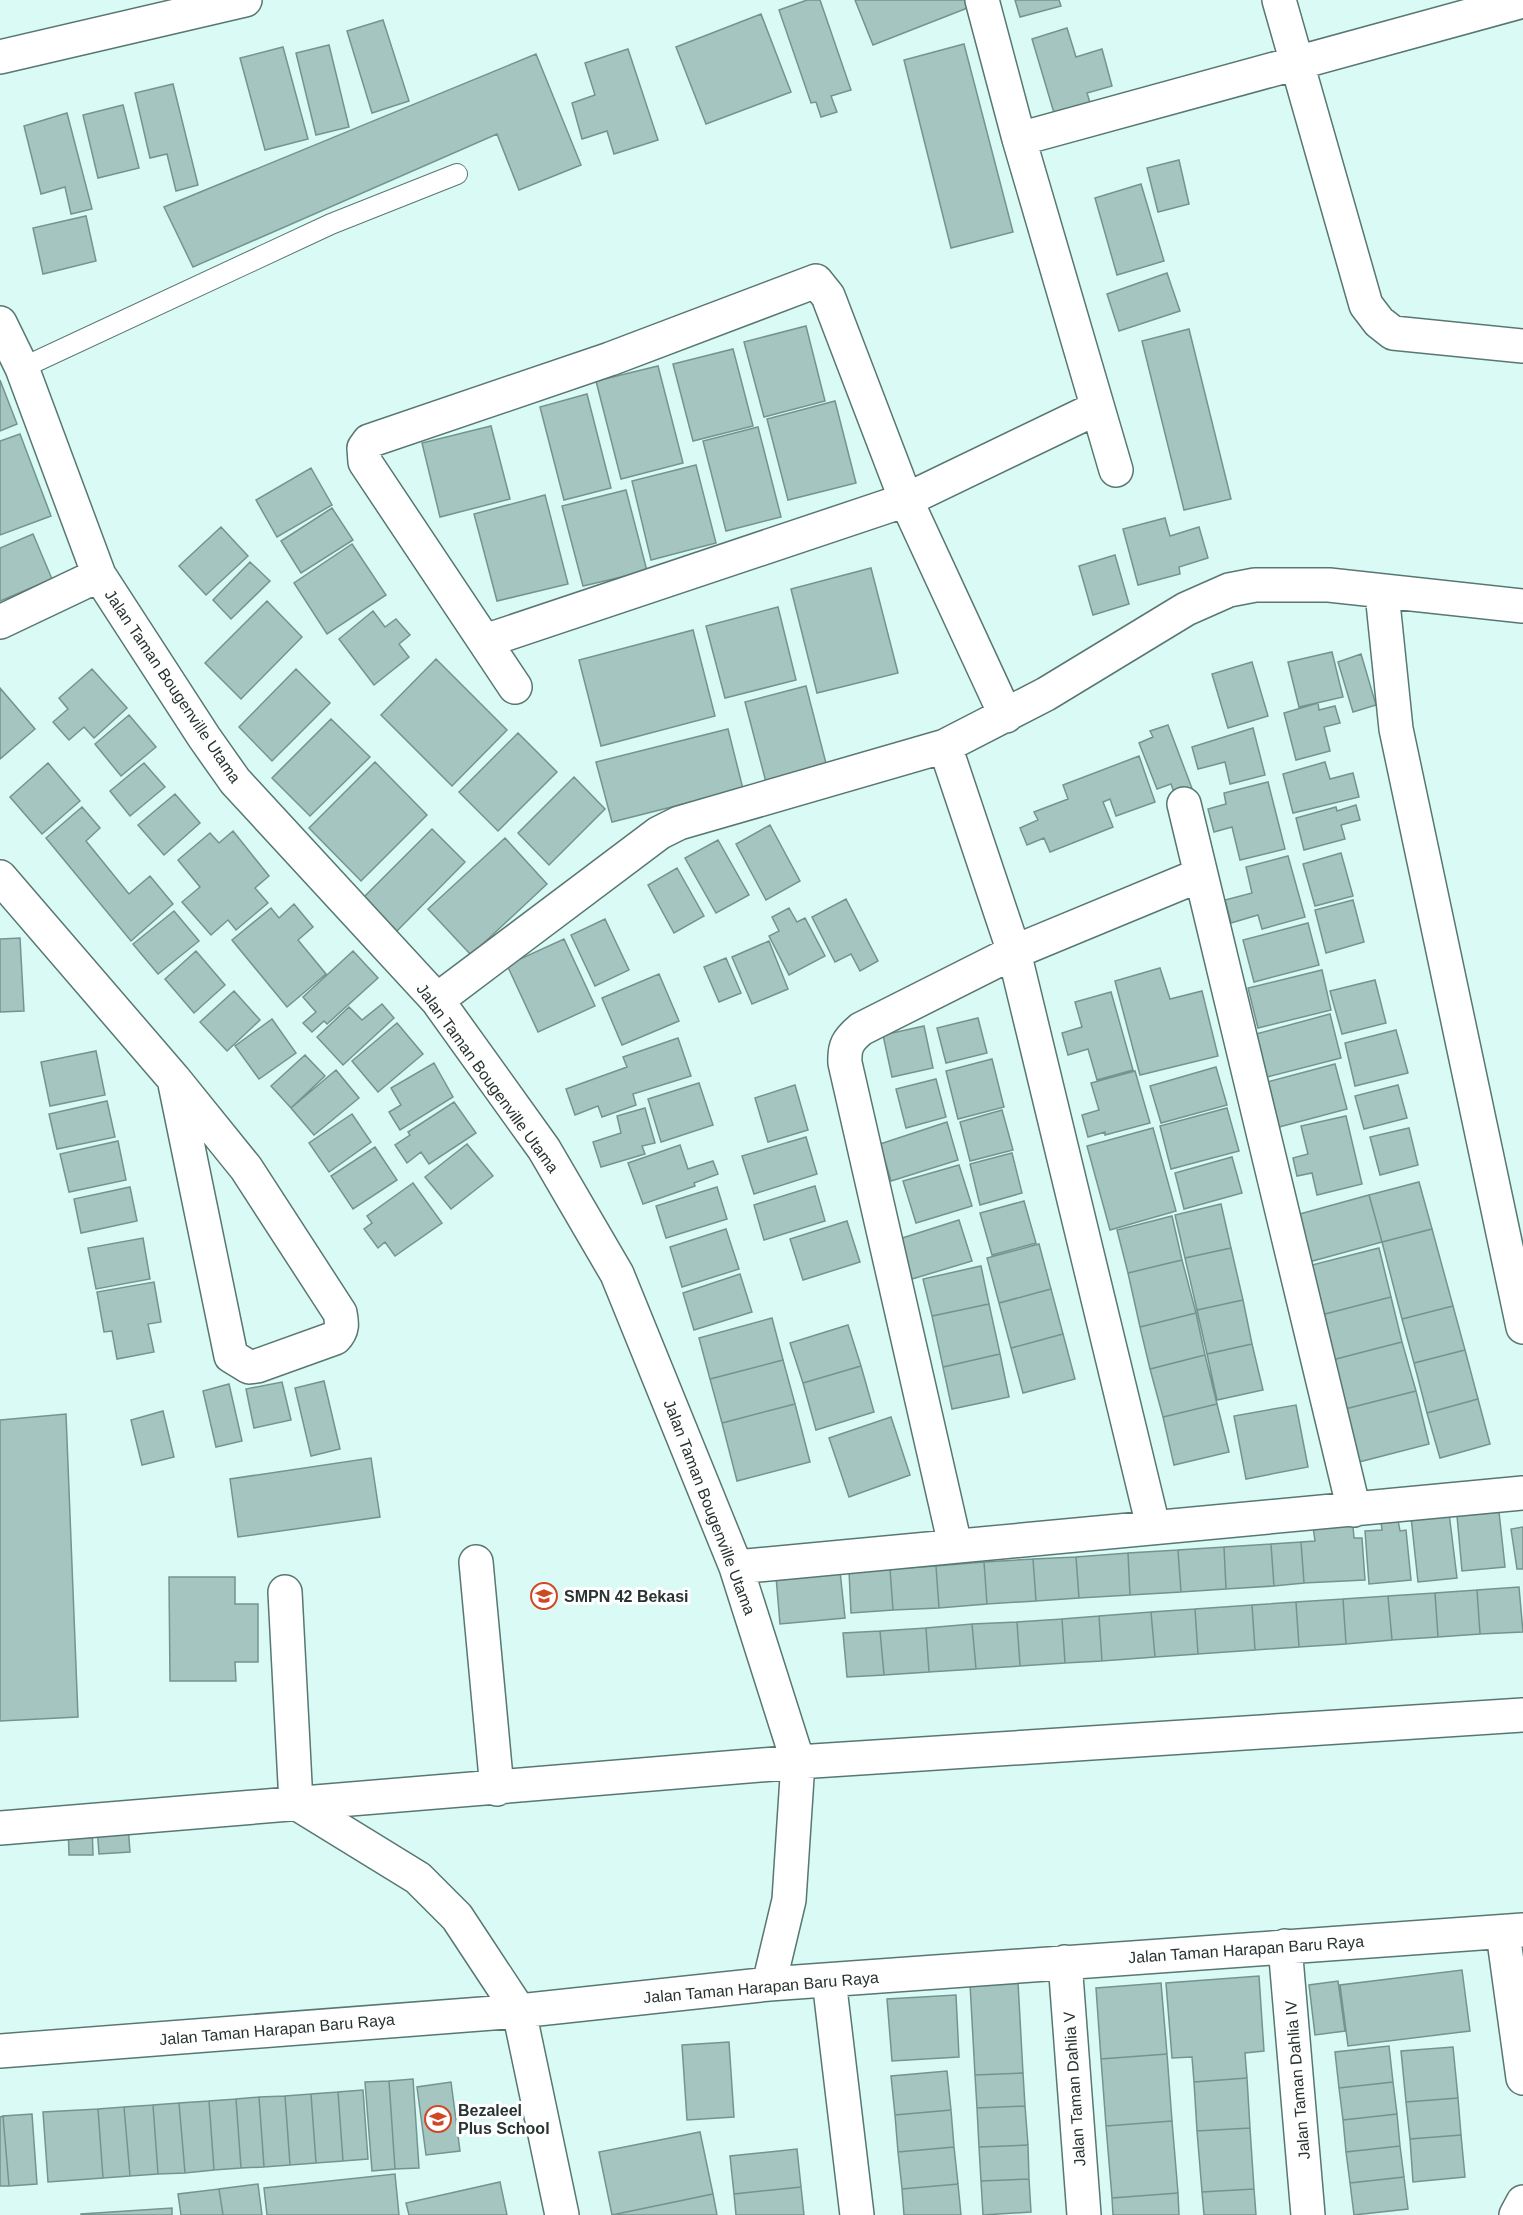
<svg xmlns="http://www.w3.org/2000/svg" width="1523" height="2215" viewBox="0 0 1523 2215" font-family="Arial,sans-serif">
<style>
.building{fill:#a5c5c0;stroke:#75948f;stroke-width:1.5}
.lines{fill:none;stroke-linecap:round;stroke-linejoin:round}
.service-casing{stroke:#597772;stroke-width:22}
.minor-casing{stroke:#597772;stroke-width:36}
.service{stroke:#fff;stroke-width:20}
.minor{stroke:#fff;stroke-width:33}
.labels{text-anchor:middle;stroke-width:6;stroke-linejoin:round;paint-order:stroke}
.street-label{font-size:16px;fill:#283432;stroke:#fff}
.poi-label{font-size:16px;font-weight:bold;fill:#283432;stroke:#fff;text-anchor:start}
</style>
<rect width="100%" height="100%" fill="#d9faf5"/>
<path class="building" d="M807,0H820L851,90L831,96L837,112L821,117L816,102L811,103L779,10Z
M855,0H973L975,5L873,45Z
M1015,0H1059L1061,6L1020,17Z
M761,14L791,92L706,124L676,47Z
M383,20L409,101L372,113L347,31Z
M1067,28L1076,57L1102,49L1112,86L1087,93L1093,112L1057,123L1032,39Z
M964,44L1013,232L951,248L904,60Z
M329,45L349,127L316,135L296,53Z
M283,47L308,139L265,150L240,58Z
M628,49L658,140L614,154L607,131L582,139L572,103L595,95L585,63Z
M536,54L581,165L519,190L497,134L193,267L164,207Z
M173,84L198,185L176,191L167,154L150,158L135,93Z
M123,105L139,168L98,178L83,115Z
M67,113L92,209L71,214L65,187L41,194L24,126Z
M1179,160L1189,204L1158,212L1147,168Z
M1141,184L1164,261L1117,275L1095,198Z
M86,216L96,261L43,274L33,228Z
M1167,273L1180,311L1119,331L1107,294Z
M806,326L825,401L764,417L744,342Z
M1189,329L1231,499L1184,510L1142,341Z
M733,349L753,426L693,441L673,364Z
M658,366L683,463L621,479L596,381Z
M0,380L17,424L0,431Z
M587,394L611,488L564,500L540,407Z
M835,401L856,483L788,500L767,419Z
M491,426L510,499L440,517L422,443Z
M758,427L781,517L726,531L703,441Z
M20,434L51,516L0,535V441Z
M696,465L716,543L651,560L632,481Z
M311,468L332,505L277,537L256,500Z
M626,490L647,571L583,586L562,506Z
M545,495L568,584L497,601L474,514Z
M332,508L353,540L301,573L281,541Z
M1165,518L1170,536L1199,527L1208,558L1179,567L1180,574L1138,585L1123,529Z
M221,527L248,556L206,595L179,566Z
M33,534L52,579L0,601V548Z
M352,544L386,595L327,634L294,583Z
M1115,555L1129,604L1093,615L1079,566Z
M250,562L270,581L231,619L213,600Z
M871,568L898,673L817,693L791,589Z
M267,601L302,637L241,699L205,663Z
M778,607L796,680L725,698L706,626Z
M373,611L385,627L396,619L410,635L399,644L409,657L374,685L339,639Z
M693,630L715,716L601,746L579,660Z
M1332,652L1343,697L1299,707L1288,662Z
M1361,654L1376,705L1353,712L1338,662Z
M436,659L507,730L452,786L381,715Z
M1252,662L1268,716L1228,728L1212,674Z
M92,669L127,708L94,738L84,727L69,740L53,722L68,709L59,698Z
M296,669L330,703L272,761L239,727Z
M806,686L828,771L767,786L745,702Z
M0,688L35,729L0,759Z
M1318,703L1319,710L1335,706L1340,723L1324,727L1330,751L1296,760L1284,713Z
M129,715L156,747L121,776L95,744Z
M331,719L370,757L310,816L272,778Z
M1168,725L1196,799L1179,806L1171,784L1157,789L1139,743L1153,737L1150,731Z
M1253,728L1265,775L1230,784L1225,762L1198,769L1192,747Z
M728,729L743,789L612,822L596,762Z
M518,733L557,772L498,831L459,792Z
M1139,756L1155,802L1116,816L1110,799L1103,802L1113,827L1050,852L1044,838L1027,845L1020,828L1038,820L1034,812L1068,799L1063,785Z
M375,762L427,815L361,881L309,828Z
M1325,762L1330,779L1353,773L1359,797L1293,813L1283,774Z
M48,763L80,801L42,834L10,797Z
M144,763L165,787L130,816L110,791Z
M574,777L605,809L549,865L518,833Z
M1268,782L1285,849L1240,860L1232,827L1214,832L1208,809L1226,804L1224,793Z
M175,794L200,823L164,855L138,825Z
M1356,805L1360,820L1341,825L1345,839L1304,850L1296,818L1336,807L1337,811Z
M82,807L100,828L86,841L129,894L150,876L173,904L131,941L46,838Z
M770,825L800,881L766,900L736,844Z
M432,829L465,862L397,931L363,898Z
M233,831L269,876L255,888L268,903L236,930L228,920L211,935L182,902L200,887L178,860L210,833L219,843Z
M505,838L547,884L471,955L428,909Z
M718,840L749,895L716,913L685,858Z
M1341,853L1353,896L1315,906L1303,864Z
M1288,856L1305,917L1262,929L1258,915L1231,923L1225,900L1252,893L1246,867Z
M677,868L704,916L674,933L648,885Z
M846,899L878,961L860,971L851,954L835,962L812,917Z
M1353,900L1364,942L1326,953L1315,910Z
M294,904L313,927L298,940L326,974L287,1007L232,940L271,908L279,918Z
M789,908L797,922L805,918L825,956L789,975L769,936L779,931L772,917Z
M174,911L199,941L158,974L133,944Z
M605,919L629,970L595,986L571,935Z
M1308,923L1319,965L1254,982L1243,940Z
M20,938L24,1011L0,1012V939Z
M564,939L595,1006L538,1032L507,965Z
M769,941L788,989L752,1004L732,957Z
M196,951L225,985L194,1013L165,979Z
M353,951L378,978L327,1024L324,1021L312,1032L303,1023L316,1012L303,997Z
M726,958L741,993L719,1002L704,967Z
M1160,968L1170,999L1202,991L1218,1056L1140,1075L1115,981Z
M1322,970L1331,1010L1258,1028L1248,988Z
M659,974L679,1021L622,1045L602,998Z
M1375,980L1386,1023L1342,1034L1330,991Z
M234,991L260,1020L227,1051L200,1022Z
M1111,992L1133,1070L1097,1080L1088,1049L1068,1055L1062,1033L1082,1027L1075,1002Z
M382,1004L394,1018L343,1065L317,1037L349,1007L362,1020Z
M1330,1014L1341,1058L1267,1077L1256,1034Z
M978,1018L987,1053L946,1063L937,1028Z
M272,1019L296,1053L259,1079L235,1046Z
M397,1023L423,1054L378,1092L352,1061Z
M924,1026L933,1068L892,1077L883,1035Z
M1396,1030L1408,1073L1355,1086L1345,1043Z
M678,1038L691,1076L633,1094L636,1105L602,1117L598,1106L575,1115L566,1089L627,1067L623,1057Z
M96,1051L105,1095L50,1106L41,1062Z
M305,1055L325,1076L291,1108L271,1086Z
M992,1059L1004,1107L958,1119L946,1071Z
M434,1063L453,1097L400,1130L389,1112L401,1105L391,1088Z
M1335,1064L1347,1109L1279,1127L1267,1082Z
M1216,1067L1227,1105L1161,1123L1150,1086Z
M336,1070L359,1098L314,1135L291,1108Z
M1135,1071L1150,1123L1105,1135V1132L1088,1137L1082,1115L1099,1110L1091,1083Z
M936,1079L946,1117L906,1128L896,1089Z
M699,1083L713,1125L661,1142L648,1099Z
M795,1085L808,1130L768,1142L755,1098Z
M1398,1085L1407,1118L1364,1129L1355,1096Z
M107,1101L115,1137L57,1149L49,1114Z
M454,1102L476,1133L429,1164L421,1152L407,1163L395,1145L410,1135L408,1132Z
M645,1108L655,1143L642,1146L645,1154L601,1167L593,1142L621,1133L617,1116Z
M1227,1108L1239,1151L1171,1169L1160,1126Z
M1002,1110L1013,1150L970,1161L960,1122Z
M352,1114L371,1142L329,1172L309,1143Z
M1346,1116L1362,1184L1317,1195L1312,1173L1297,1176L1293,1158L1308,1154L1301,1126Z
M947,1122L958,1160L891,1181L880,1144Z
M1153,1128L1176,1211L1110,1230L1087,1146Z
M1409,1128L1418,1165L1380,1175L1370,1137Z
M806,1137L817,1174L754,1194L742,1156Z
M118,1141L126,1180L69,1192L60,1154Z
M467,1144L493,1176L451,1209L425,1177Z
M680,1145L688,1169L713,1161L718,1174L694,1183L695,1186L643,1204L628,1163Z
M375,1147L397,1180L353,1209L331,1176Z
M1012,1153L1022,1193L980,1205L970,1164Z
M1232,1157L1242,1193L1184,1209L1175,1173Z
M959,1165L972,1206L916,1223L903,1181Z
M1419,1182L1432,1229L1382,1242L1369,1195Z
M413,1183L442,1223L395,1256L385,1242L378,1248L364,1229L372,1223L367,1216Z
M815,1186L825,1221L764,1240L754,1205Z
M130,1187L137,1221L81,1233L74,1199Z
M717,1187L727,1219L666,1238L656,1206Z
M1369,1195L1382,1242L1309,1262L1296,1215Z
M1024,1201L1036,1243L992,1255L980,1213Z
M1221,1204L1231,1248L1185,1258L1175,1215Z
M1172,1216L1182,1260L1128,1273L1117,1230Z
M959,1220L972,1261L912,1279L899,1239Z
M847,1221L860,1262L803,1280L790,1239Z
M726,1229L739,1269L682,1287L670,1247Z
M1432,1229L1453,1306L1402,1319L1382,1242Z
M143,1238L150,1279L96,1289L88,1248Z
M1039,1244L1051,1289L999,1303L987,1258Z
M1231,1248L1243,1300L1197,1310L1185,1258Z
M1379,1248L1391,1297L1321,1315L1308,1266Z
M1182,1260L1196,1313L1140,1327L1128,1273Z
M981,1266L989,1304L932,1316L923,1279Z
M740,1274L752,1312L694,1330L683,1293Z
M154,1282L161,1322L148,1324L154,1352L117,1359L112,1331L104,1332L97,1292Z
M1051,1289L1063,1334L1011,1348L999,1303Z
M1391,1297L1402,1342L1332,1360L1321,1315Z
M1243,1300L1252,1344L1207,1354L1197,1310Z
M989,1304L1000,1354L943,1367L932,1316Z
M1453,1306L1465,1350L1414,1363L1402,1319Z
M1196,1313L1205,1355L1150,1369L1140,1327Z
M772,1318L783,1360L710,1379L699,1338Z
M848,1325L861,1366L803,1383L790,1343Z
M1063,1334L1075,1379L1023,1393L1011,1348Z
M1402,1342L1416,1391L1345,1409L1332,1360Z
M1252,1344L1263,1390L1217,1400L1207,1354Z
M1465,1350L1478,1399L1427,1413L1414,1363Z
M1000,1354L1009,1397L952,1409L943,1367Z
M1205,1355L1217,1404L1163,1417L1150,1369Z
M783,1360L795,1404L722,1423L710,1379Z
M861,1366L874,1412L816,1430L803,1383Z
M324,1381L340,1449L311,1456L295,1388Z
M282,1382L291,1420L254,1428L246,1389Z
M229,1384L242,1441L216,1447L203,1391Z
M1416,1391L1429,1444L1359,1462L1345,1409Z
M1478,1399L1490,1444L1440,1458L1427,1413Z
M795,1404L810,1462L737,1481L722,1423Z
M1217,1404L1229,1452L1174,1465L1163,1417Z
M1296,1405L1308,1467L1246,1479L1234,1416Z
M163,1411L174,1457L142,1465L131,1420Z
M66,1414L78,1717L0,1721V1420Z
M891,1417L910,1475L849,1497L829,1438Z
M371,1458L380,1517L238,1537L230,1479Z
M1499,1512L1505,1567L1462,1571L1457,1516Z
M1449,1513L1457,1578L1418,1582L1411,1517Z
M1352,1515L1354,1538H1362L1365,1580L1304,1583L1301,1542L1315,1541L1312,1519Z
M1398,1520L1400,1531L1406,1530L1411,1580L1369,1584L1365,1531L1382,1530L1381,1522Z
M1523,1527V1569H1517L1511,1529Z
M1301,1542L1304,1583L1274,1586L1271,1544Z
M1271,1544L1274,1586L1226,1589L1224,1547Z
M1224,1547L1226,1589L1181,1592L1178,1550Z
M1178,1550L1181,1592L1130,1595L1128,1553Z
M1128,1553L1130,1595L1079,1598L1076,1557Z
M1076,1557L1079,1598L1036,1601L1033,1559Z
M1033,1559L1036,1601L987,1604L984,1562Z
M984,1562L987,1604L939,1608L936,1566Z
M936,1566L939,1608L893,1610L890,1569Z
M890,1569L893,1610L851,1613L849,1571Z
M840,1571L845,1618L780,1624L776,1577Z
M169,1577H235V1604H258V1662H235L236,1681H170Z
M1519,1587L1523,1632L1480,1634L1477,1590Z
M1477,1590L1480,1634L1438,1637L1435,1593Z
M1435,1593L1438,1637L1392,1640L1388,1596Z
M1388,1596L1392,1640L1346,1644L1343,1599Z
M1343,1599L1346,1644L1299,1647L1296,1602Z
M1296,1602L1299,1647L1255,1650L1252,1605Z
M1252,1605L1255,1650L1198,1654L1195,1609Z
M1195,1609L1198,1654L1155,1657L1151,1612Z
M1151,1612L1155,1657L1102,1661L1099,1616Z
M1099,1616L1102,1661L1065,1663L1062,1619Z
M1062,1619L1065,1663L1020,1666L1017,1622Z
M1017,1622L1020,1666L976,1669L972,1624Z
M972,1624L976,1669L929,1672L926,1628Z
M926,1628L929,1672L884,1675L880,1631Z
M880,1631L884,1675L847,1677L843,1633Z
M92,1823L93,1855H69L68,1824Z
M128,1825L130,1852L99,1854L97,1827Z
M1462,1970L1470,2031L1348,2046L1340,1985Z
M1259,1976L1264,2051L1245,2053L1247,2078L1194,2082L1192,2057L1172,2058L1166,1983Z
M1338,1981L1345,2031L1315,2035L1309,1985Z
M1018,1982L1023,2073L975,2075L970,1984Z
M1161,1983L1167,2054L1101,2059L1096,1988Z
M956,1995L959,2057L892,2061L887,1999Z
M729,2042L734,2117L687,2120L682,2045Z
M1389,2046L1393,2082L1339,2088L1335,2052Z
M1453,2047L1458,2098L1406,2102L1401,2051Z
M1167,2054L1172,2121L1106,2126L1101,2059Z
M947,2071L951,2110L895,2115L891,2076Z
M1023,2073L1025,2106L977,2108L975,2075Z
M1247,2078L1250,2128L1197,2131L1194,2082Z
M413,2079L419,2168L395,2169L389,2081Z
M389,2081L395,2169L372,2171L365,2082Z
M451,2082L460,2151L426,2155L417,2087Z
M1393,2082L1397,2114L1343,2120L1339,2088Z
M363,2090L368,2159L343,2161L338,2092Z
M338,2092L343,2161L316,2163L311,2094Z
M311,2094L316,2163L290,2165L285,2096Z
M285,2096L290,2165L264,2167L259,2097Z
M259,2097L264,2167L241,2168L236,2099Z
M1458,2098L1461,2135L1410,2139L1406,2102Z
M236,2099L241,2168L214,2170L209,2101Z
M209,2101L214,2170L185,2173L179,2103Z
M179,2103L185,2173L158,2174L153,2105Z
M153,2105L158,2174L130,2176L124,2107Z
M1025,2106L1028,2145L979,2147L977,2108Z
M124,2107L130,2176L103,2178L98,2109Z
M98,2109L103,2178L48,2182L43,2112Z
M951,2110L954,2147L898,2152L895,2115Z
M32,2114L37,2184L9,2186L3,2116Z
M1397,2114L1400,2146L1346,2152L1343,2120Z
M3,2116L9,2186H0V2117Z
M1172,2121L1178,2193L1112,2198L1106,2126Z
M1250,2128L1254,2189L1202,2192L1197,2131Z
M700,2132L713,2194L612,2215L599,2152Z
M1461,2135L1465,2177L1413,2182L1410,2139Z
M1028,2145L1029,2179L981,2181L979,2147Z
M1400,2146L1404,2177L1350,2183L1346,2152Z
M954,2147L958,2184L902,2189L898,2152Z
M797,2149L801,2187L734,2194L730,2156Z
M395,2174L399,2215H267L264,2188Z
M1404,2177L1408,2209L1354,2215L1350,2183Z
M1029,2179L1031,2212L983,2215L981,2181Z
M500,2182L507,2215H409L406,2203Z
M258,2184L262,2215H223L219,2189Z
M958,2184L961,2215H904L902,2189Z
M801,2187L804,2215H736L734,2194Z
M219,2189L223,2215H181L178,2194Z
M1254,2189L1256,2215H1204L1202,2192Z
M1178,2193L1179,2215H1113L1112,2198Z
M713,2194L717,2215H612Z
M172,2208V2215H81V2214Z"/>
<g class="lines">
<defs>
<path id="service" d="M22,368L331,224L457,174"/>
<path id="minor" d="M982,0L1019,139L1116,470
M1279,0L1366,305L1379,322L1393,333L1523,346
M0,57L245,0
M1019,139L1523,1
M0,323L22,368L99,575L204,737L235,781L437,1000L544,1149L617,1274L736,1567L798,1762L789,1900L769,1984
M1382,593L1396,729L1523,1327
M0,622L99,575
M485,641L906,500L1097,408
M515,687L365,462L364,448L369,441L610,359L816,281L828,296L906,500L1006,716
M945,746L1014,952L1153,1526
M1184,804L1354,1510
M0,877L174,1079L246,1168L340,1313C342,1323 343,1330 335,1338L257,1366L249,1367L231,1356L174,1079
M437,1000L659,833L679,823L945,746L1046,694L1186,609L1229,590L1255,585H1329L1523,606
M955,1545L845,1063C844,1046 848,1040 861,1029L1014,952L1200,875
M476,1562L497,1789
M736,1567L1523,1493
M285,1592L296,1803L418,1878L457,1917L519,2011L562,2215
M0,1828L798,1762L1523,1715
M1503,1933L1523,2078
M1285,1946L1308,2215
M1065,1962L1084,2215
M829,1980L857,2215
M0,2051L519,2011L769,1984L1523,1930
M1516,2215L1523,2202"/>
</defs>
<use href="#service" class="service-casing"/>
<use href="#minor" class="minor-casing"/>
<use href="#service" class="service"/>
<use href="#minor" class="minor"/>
</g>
<defs>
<symbol id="school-ring" viewBox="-11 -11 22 22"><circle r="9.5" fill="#fff" stroke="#d14726" stroke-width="1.5"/><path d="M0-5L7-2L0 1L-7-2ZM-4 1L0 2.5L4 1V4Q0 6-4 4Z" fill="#d14726"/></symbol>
</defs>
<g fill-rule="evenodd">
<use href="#school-ring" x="529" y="1581" width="30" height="30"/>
<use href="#school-ring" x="423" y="2104" width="30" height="30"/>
</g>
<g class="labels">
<g class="street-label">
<text transform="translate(173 686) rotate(56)" y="6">Jalan Taman Bougenville Utama</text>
<text transform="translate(488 1078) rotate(54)" y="6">Jalan Taman Bougenville Utama</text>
<text transform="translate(710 1507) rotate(69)" y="6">Jalan Taman Bougenville Utama</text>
<text transform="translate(1246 1949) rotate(-4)" y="6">Jalan Taman Harapan Baru Raya</text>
<text transform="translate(761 1987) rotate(-5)" y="6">Jalan Taman Harapan Baru Raya</text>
<text transform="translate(277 2029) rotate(-5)" y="6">Jalan Taman Harapan Baru Raya</text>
<text transform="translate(1297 2080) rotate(-95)" y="6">Jalan Taman Dahlia IV</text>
<text transform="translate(1074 2089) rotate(-94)" y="6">Jalan Taman Dahlia V</text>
</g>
<g class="poi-label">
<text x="564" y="1602">SMPN 42 Bekasi</text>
<text x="458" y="2116">Bezaleel<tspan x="458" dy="18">Plus School</tspan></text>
</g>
</g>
</svg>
